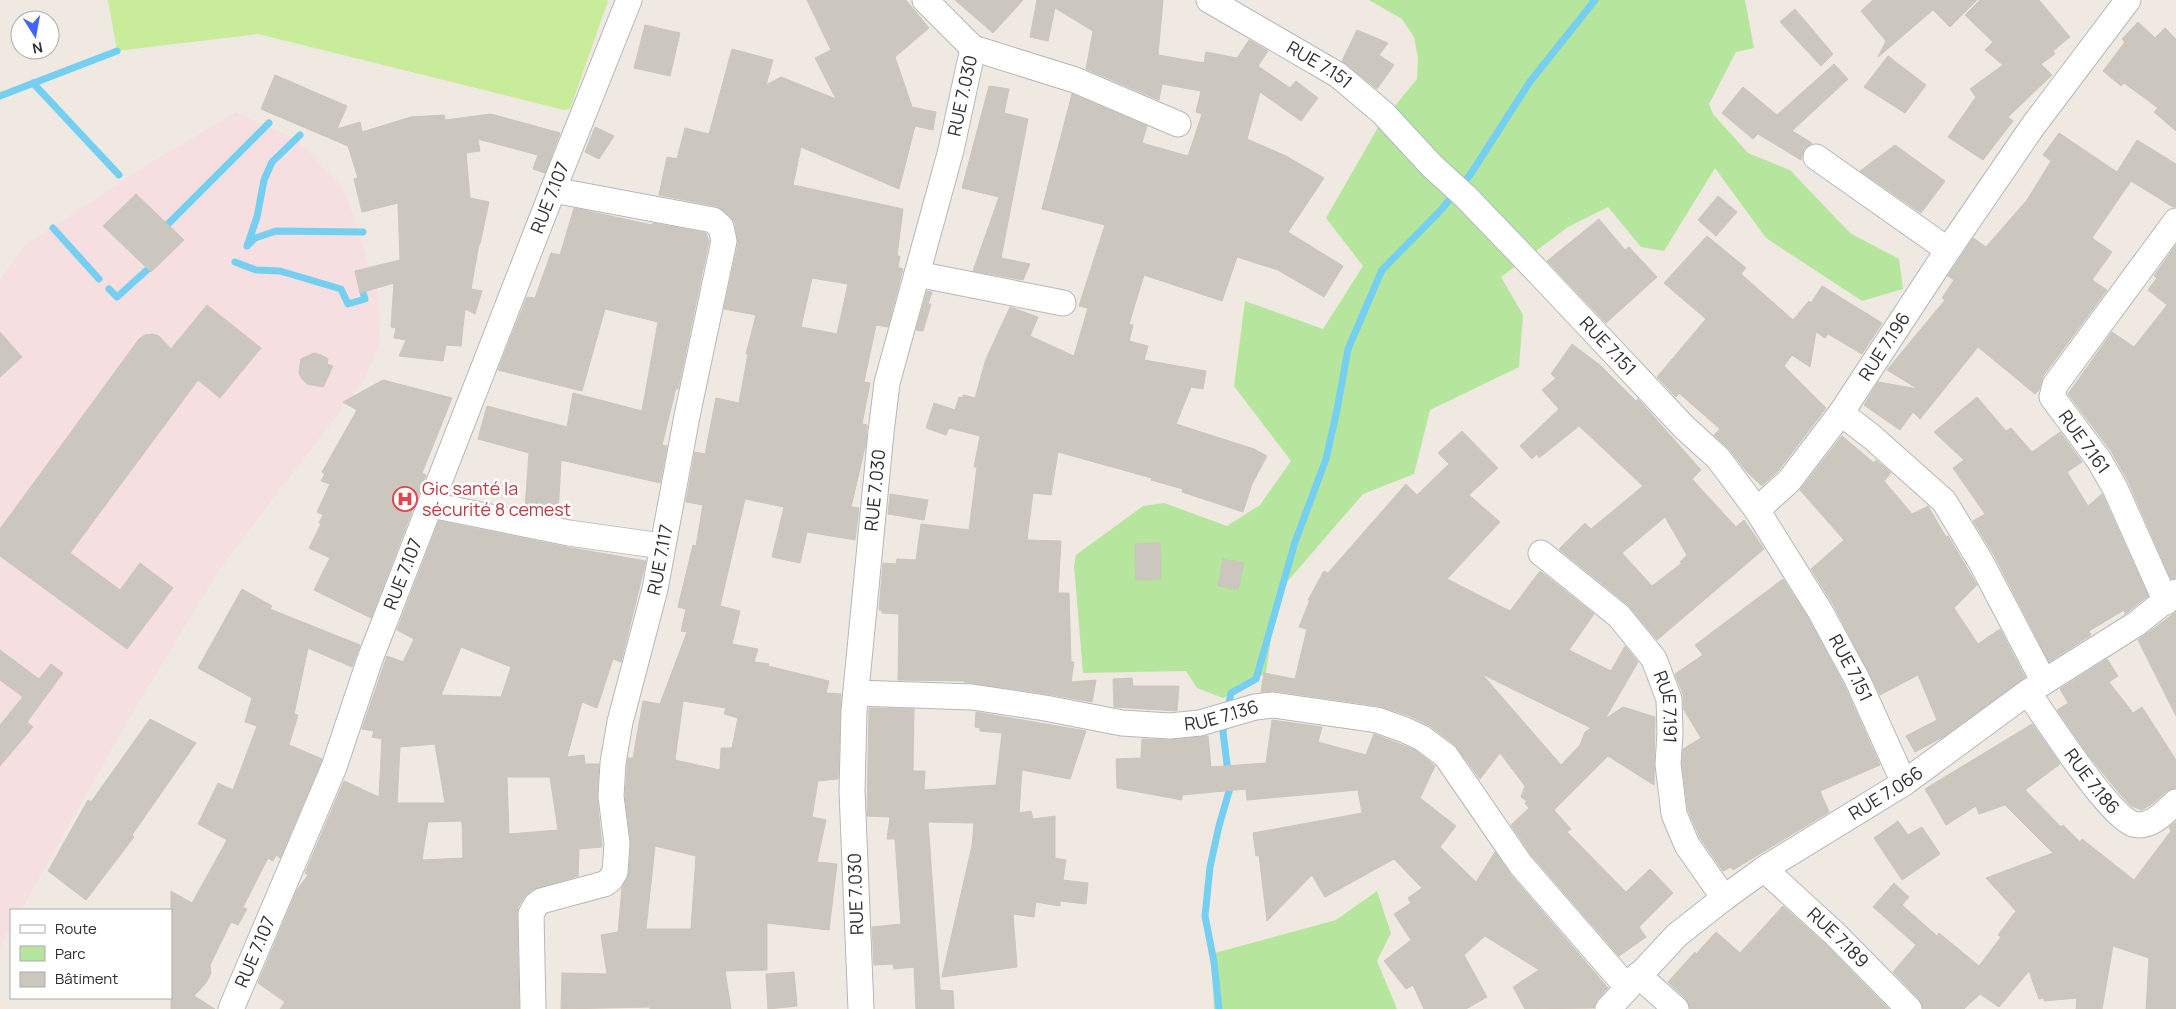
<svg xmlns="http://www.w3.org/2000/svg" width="2176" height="1009" viewBox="0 0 2176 1009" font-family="Manrope,sans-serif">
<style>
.medical{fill:#f5dfe0}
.green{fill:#b6e59e}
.pitch{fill:#c9ec9a}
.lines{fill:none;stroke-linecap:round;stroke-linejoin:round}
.stream{stroke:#75cff0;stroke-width:7}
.building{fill:#cbc7bf;stroke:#cbc5ba;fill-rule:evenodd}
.street-casing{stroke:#b4b7c1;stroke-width:27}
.street{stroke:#fff;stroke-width:25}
.labels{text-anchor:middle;stroke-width:5;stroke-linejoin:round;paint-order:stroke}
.street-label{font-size:18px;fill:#2e2e2e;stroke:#fff}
.health-label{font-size:18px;fill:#be3a42;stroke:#fff;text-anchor:start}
</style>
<rect width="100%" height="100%" fill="#efe9e1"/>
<path class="medical" d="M236,112L291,137L307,149L341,186L353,214L378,294L380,343L364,380L221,567L134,710L21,910H11V927L0,947V280L24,246L148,164Z"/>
<path class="green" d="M1369,0H1745L1754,48L1736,52L1709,104L1713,114L1748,153L1790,170L1850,233L1899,259L1903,289L1862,301L1766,238L1715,168L1664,251L1641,247L1608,207L1568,227L1501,277L1523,315L1519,367L1430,410L1414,474L1363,494L1287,582L1276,601L1266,673L1223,698L1197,688L1186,671L1083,673L1074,566L1076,555L1143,506L1164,503L1227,526L1260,505L1291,461L1234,386L1245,301L1323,329L1363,266L1326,218L1380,124L1417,79L1418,58L1414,37L1402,19Z
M1377,891L1391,933L1377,961L1397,1009H1214L1211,954L1336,920Z"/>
<path class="pitch" d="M108,0H606L608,1L570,109L564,110L258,34L117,51Z"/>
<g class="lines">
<path class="stream" d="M33,83L119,175
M0,96L117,51
M167,225L269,123
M53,228L99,279
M248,245L255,238L276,231L363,232
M247,246L257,217L264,180L272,162L300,135
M235,262L256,270L280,271L341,289L348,304L365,299L363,292
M109,289L117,297L148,269
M1228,708L1231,693L1256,679L1295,542L1326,459L1337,410L1348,349L1382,270L1441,210L1470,175L1529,83L1595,0
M1219,1009L1214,962L1205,916L1210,867L1219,826L1230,788L1223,732L1225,721"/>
</g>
<path class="building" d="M807,0H906L929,28L895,57L912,107L936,112L933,130L915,126L899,189L801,147L793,185L903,209L897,256H900L898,267L903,269L888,327L876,325L864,382L870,383L862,424L867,425L866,443L851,507L859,508L855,540L807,532L800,563L772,557L784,507L745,499L720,606L740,611L732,644L758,649L754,662L769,664L768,666L829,681L826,693L841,694L838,779L818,781L812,817L826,820L817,862L837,864L829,930L767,923V970L725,971L731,1009H650V1007L561,1009L562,973L607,974L601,935L618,932L622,888L629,873L631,842L625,796L628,758H633L643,701L660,704L687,632L681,631L686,609L678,607L693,545L696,546L703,505L686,502L695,452L705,454L716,398L739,403L748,354H746L756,315L724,309L738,244L735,223L730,216L716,206L659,195L667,157L677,159L685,128L709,134L732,49L773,60L766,85L781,77L836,99L815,58L831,50ZM812,278L848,284L837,334L801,327ZM683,701L726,708L724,714L738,718L732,748H721L720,770L675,760ZM655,846L696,856L691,929H646Z
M955,0H1023L993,33Z
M1037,0H1163L1158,55L1204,63L1206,52L1237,58L1249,40L1268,51L1258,66L1290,88L1296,81L1318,98L1301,121L1260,92L1247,139L1286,156L1324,178L1288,232L1343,266L1324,297L1278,270L1237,257L1222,301L1144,275L1129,324L1133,325L1129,341L1148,346L1144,360L1206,371L1203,389L1191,387L1176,424L1254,449L1267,456L1252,484L1243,512L1182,492L1183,489L1151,480L1152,478L1058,452L1051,495L1033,493L1027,540L1061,541L1058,593H1069L1071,662H1074L1071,682L1096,680L1092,702L1047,694L964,682V681L898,680L899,614L882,613V610H879L883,563L896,564L897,559L916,560L921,524L969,530L977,467H974L980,436L949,428L946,435L926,428L934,403L955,410L959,397L963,398V395L975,398L986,359L1010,307L1038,317L1030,336L1074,356L1088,308L1079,306L1105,225L1042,209L1072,94L1147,126L1142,143L1188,156L1202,114L1196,112L1201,91L1162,84L1159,100L1086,69L1093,31L1055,8L1048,41L1030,37Z
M1873,0H1977L1950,27L1933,10L1878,57L1886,41L1861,11Z
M1980,0H2039L2070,37L2053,51L2055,54L2041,64L2052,75L2008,117L2013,121L1983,160L1948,137L1976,97L1970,89L2003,65L1985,50L1993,42L1965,15Z
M1795,9L1833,54L1821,66L1780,22Z
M2138,22L2155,38L2165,28L2176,39V131L2154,112L2158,108L2124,83L2121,86L2103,71L2125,42L2122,39Z
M645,25L680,33L670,76L634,68Z
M1357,30L1388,43L1379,55L1394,65L1377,89L1342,61Z
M1888,56L1926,85L1905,113L1864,87Z
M1834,64L1848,79L1792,131L1812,143L1804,149L1801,160L1758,134L1753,139L1722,113L1743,87L1777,115Z
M275,75L347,106L337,129L360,122L362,132L411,117L444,115L445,120L491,114L560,133L545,173L533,169L538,155L478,139L480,151L466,153L470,198L489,202L480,244H479L471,289L482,291L475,314L465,309L461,346L446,345L443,361L399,356L406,340L394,338L396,328L391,327L394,283L360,293L355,271L400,260L398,203L362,212L354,179L358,178L348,146L261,109Z
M989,86L1009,89L1004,113L1028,119L1001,258L1030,264L1023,280L973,271L999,197L962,188Z
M595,127L614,136L599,159L585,152Z
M2059,133L2117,172L2137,140L2176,164V207H2173L2131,181L2092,238L2112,252L2092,280L2107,290L2043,376L2039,390L2035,394L1978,347L1920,419L1913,412L1900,430L1864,405L1878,382L1918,389L1887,370L1945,300L1942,298L1954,280L1948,276L1973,238L1986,247L2027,200L2051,161L2043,155Z
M1895,145L1945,181L1921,213L1860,171Z
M136,194L184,240L151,272L103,226Z
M1718,196L1737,212L1716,236L1698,220Z
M574,208L652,225L653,223L706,233L709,241L678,389L676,388L662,445L667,446L660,483L561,460L558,516L525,509L529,453L478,439L487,406L567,427L573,393L642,411L658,322L605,309L582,391L498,370L527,297L535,298L551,253L560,255Z
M1599,219L1625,250L1629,247L1657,277L1606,323L1547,261Z
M1707,236L1746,268L1741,274L1793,320L1809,301L1811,303L1822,286L1882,323L1862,354L1828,334L1825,338L1816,332L1810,367L1792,355L1784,366L1826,408L1778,471L1762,486L1747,472L1729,449L1714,435L1720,429L1679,393L1676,397L1657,377L1706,319L1664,283Z
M2176,245V578L2171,579L2128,481L2111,451L2068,394L2112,332L2134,347L2167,305L2148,290L2157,278L2154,276Z
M927,291L932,292L928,304H931L923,331L916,330Z
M207,305L261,348L220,398L198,380L70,553L120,590L140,563L173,588L127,649L0,556V529L139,339L145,335L152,334L159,336L171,349Z
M0,332L22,357L0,377Z
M1572,344L1601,366L1636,401L1638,399L1701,470L1692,479L1736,527L1744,520L1764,549L1657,640L1628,605L1559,549L1585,523L1591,529L1643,486L1579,426L1539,458L1537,454L1532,459L1520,446L1559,409L1542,390L1556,378L1551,374ZM1665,517L1687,555L1680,562L1682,563L1652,586L1622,553Z
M314,353L321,355L328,359L327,364L333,366L323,387L307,384L302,379L299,373L301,359Z
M383,380L452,398L422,473L426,475L371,618L314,590L330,558L309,548L321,524L319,523L323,515L317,512L330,484L321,481L325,474L322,472L357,410L343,402Z
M1977,397L2006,431L2011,428L2032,452L2060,432L2082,462L2067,472L2088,506L2102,494L2148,596L2125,614L2124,610L2089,631L2091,635L2049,662L1994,555L1973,521L1985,514L1953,468L1964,460L1934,432Z
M1462,431L1498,468L1469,495L1500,522L1447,579L1510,611L1540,571L1594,614L1569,650L1611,671L1625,646L1638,662L1605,719L1623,707L1655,717L1654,785L1608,756L1554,810L1571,829L1567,832L1626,892L1650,869L1673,893L1639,927L1646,937L1619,956L1532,856L1511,825L1529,808L1525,803L1527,801L1521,797L1525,786L1500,753L1480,779L1455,745L1430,726L1410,716L1379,706L1275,691L1261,692L1264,673L1295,679L1307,629L1299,627L1310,600H1308L1324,571L1328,573L1406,484L1417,495L1449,464L1438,453ZM1482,674L1591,728L1585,732L1580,745L1561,765Z
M1842,436L1874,463L1876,460L1891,473L1884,481L1912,514L1928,506L1946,537L1948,536L1977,585L1954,608L1978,644L2000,629L2025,677L1943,737L1915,752L1906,736L1937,720L1918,675L1880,695L1833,604L1811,569L1844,540L1800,490Z
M890,494L928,500L924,520L888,514Z
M439,521L566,547L646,561L621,662L613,659L597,708L582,702L567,757L584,755L585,764H599L597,798L602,847L579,849L578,876L532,890L525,896L518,907L517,914L519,1009H280L285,1002L258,983L297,890L308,875L305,873L344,781L379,797L382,739L372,737L374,731L362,729L387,656L403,662L414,639L397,630ZM461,647L511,667L501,697L441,695ZM435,744L445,803H397L400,747ZM507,777H550L558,830L509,834ZM462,821L463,858L422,860L428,822Z
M1160,543L1161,579L1136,580L1135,544Z
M1223,559L1244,563L1238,590L1218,586Z
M1783,579L1808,618L1844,685L1880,765L1820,791L1829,812L1733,870L1731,867L1723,871L1700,838L1688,810L1682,764L1683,749L1701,738L1684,710L1683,694L1675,674L1703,655L1695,645Z
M242,589L272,606L270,609L360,645L352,667L308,648L294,714L298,715L289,745L322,759L321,762L280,858L276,855L273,861L268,858L243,907L247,909L238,925L231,922L210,965L211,973L206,983L194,996L215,1009H171V891L192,903L227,840L198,824L218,783L233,790L257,726L245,722L252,698L198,668Z
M2176,612V716L2138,640Z
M0,650L39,679L51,664L63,673L27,722L33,727L0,766V725L23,697L0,680Z
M2107,659L2118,676L2109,682L2133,713L2142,707L2176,760V788L2167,791L2153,803L2142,810L2131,806L2120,794L2089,756L2057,710L2068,703L2060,689Z
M1132,678L1133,686H1179L1177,711L1114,707L1113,679Z
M869,708L914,709L913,771H925L924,790L996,785L1002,733L980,731V728L975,727L976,712L1086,731L1070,779L1022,770L1019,813L1031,811L1033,819L1055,816V858L1066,860L1063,880L1088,883L1086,904L1060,901V906L1036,902L1034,917L1013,914L1017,967L942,977L972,846L974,823L928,822L940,990L953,991L954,1009H916L914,967L894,969L893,964L874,965L872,927L901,924L895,839H887L890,817L867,816Z
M150,719L196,743L132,835L134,837L86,900L48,871L88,800L91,802Z
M1272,720L1322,727L1318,742L1366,755L1374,734L1415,750L1435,766L1420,798L1456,826L1440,847L1476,882L1495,852L1510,874L1608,988L1597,1000L1594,1008L1525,1009L1513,987L1539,970L1485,936L1464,955L1487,997L1466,1009H1424L1413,985L1406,989L1384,961L1411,940L1394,914L1411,903L1408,898L1422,888L1394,859L1325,897L1312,875L1267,921L1259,855L1256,856L1253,833L1362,813L1358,790L1247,800L1246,789L1182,795V800L1117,788L1116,759L1141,758L1142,739L1171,740L1208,736L1211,767L1266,763Z
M2032,724L2060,764L2025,790L2061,827L2063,825L2080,842L2082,839L2134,880L2171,831L2169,827L2176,822V1009H2146L2149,958L2113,946L2102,1009H2076L2077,998L2044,1001V998L2039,999L2029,971L1999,1007L1980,994L1964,1009H1923L1919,999L1893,972L1916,945L1873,907L1894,883L1909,897L1902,905L1937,936L1939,933L1979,966L2001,937L1998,935L2016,911L1986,878L2053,853L2005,805L1979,814L1976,806L1946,825L1925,789Z
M1898,821L1908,835L1922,827L1940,854L1902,880L1874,838Z
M1783,906L1825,944L1889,1009H1690L1686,999L1668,982L1695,952L1696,954L1716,932L1740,953Z
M794,972L797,1006L768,1009L766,974Z"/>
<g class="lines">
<defs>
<g id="street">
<path id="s1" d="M1209,0L1338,75L1383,113L1432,166L1466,197L1538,272L1684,427L1718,458L1757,510L1820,611L1857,679L1904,783"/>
<path d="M973,48L1075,80L1178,124"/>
<path d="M1816,157L1948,250"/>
<path d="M917,274L1063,303"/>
<path d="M431,505L569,533L662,546"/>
<path d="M1757,510L1789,481L1841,413"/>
<path id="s2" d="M1541,553L1619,616L1654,659L1669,699L1670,733L1668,764L1674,814L1687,845L1724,898"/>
<path d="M2166,602L2115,488L2099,460L2052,397L2055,385L2176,221"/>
<path id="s3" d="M2044,682L1981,562L1944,501L1872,437L1841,413L1948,250L2033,126L2128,0"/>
<path id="s4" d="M2028,692C2045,717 2109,816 2133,824C2150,829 2165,812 2176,802"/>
<path id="s5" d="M856,693L972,697L1045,708L1122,723L1170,726L1200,723L1255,707L1273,705L1377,720L1405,730L1422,738L1446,756L1521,865L1627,987"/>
<path id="s6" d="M1764,869L1835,934L1909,1009"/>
<path d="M1638,975L1676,1009"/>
<path id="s7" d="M231,1009L334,767L370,659L553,190L629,0"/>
<path id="s8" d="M533,1009L531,914L536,905L541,901L604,884L610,880L615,872L617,844L611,796L613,763L620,722L655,589L687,416L724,241L721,227L713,220L553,190"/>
<path id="s9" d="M861,1009L852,791L854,711L881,432L887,383L951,150L973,48L925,0"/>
<path id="s10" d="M1608,1009L1677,935L1724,898L1764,869L1904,783L2028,692L2136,624L2176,592"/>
</g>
</defs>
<use href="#street" class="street-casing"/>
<use href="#street" class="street"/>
</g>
<defs>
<symbol id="hospital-ring" viewBox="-11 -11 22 22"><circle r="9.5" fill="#fff" stroke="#e0444e" stroke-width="1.5"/><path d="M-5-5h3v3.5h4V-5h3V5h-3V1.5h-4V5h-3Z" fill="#e0444e"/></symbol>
</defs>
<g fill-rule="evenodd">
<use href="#hospital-ring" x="391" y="485" width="28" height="28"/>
</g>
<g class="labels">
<g class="street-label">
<text dy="6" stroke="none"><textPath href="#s1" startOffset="128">RUE 7.151</textPath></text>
<text dy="6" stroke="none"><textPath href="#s9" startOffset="925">RUE 7.030</textPath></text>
<text dy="6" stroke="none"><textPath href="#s7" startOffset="872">RUE 7.107</textPath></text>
<text dy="6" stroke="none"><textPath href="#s1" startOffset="532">RUE 7.151</textPath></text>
<text dy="6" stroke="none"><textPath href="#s3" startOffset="422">RUE 7.196</textPath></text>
<text transform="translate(2084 442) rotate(54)" y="6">RUE 7.161</text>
<text dy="6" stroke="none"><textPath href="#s9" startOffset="520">RUE 7.030</textPath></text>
<text dy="6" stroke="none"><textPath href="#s8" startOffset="512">RUE 7.117</textPath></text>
<text dy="6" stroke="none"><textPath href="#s7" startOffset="468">RUE 7.107</textPath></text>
<text dy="6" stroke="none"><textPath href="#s1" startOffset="938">RUE 7.151</textPath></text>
<text dy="6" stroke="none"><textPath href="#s2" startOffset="206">RUE 7.191</textPath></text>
<text dy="6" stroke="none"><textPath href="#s5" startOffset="369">RUE 7.136</textPath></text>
<text dy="6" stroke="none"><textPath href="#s4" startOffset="110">RUE 7.186</textPath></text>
<text dy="6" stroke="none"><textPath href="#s10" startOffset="354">RUE 7.066</textPath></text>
<text transform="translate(856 894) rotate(-92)" y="6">RUE 7.030</text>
<text dy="6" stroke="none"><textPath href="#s6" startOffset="101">RUE 7.189</textPath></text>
<text dy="6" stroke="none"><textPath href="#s7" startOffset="62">RUE 7.107</textPath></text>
</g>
<g class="health-label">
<text x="422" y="495">Gic santé la<tspan x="422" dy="21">sécurité 8 cemest</tspan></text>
</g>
</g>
<rect x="10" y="909" width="162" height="90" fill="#ffffff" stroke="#ababab"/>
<rect x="20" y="925" width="25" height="8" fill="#ffffff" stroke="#ababab"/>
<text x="55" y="934" font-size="15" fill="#2e2e2e">Route</text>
<rect x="20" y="946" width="25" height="15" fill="#b6e59e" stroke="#ababab"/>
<text x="55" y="959" font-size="15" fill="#2e2e2e">Parc</text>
<rect x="20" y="972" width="25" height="15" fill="#cbc7bf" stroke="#ababab"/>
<text x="55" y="984" font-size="15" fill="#2e2e2e">Bâtiment</text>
<g transform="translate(35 35) rotate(169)"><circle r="24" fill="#ffffff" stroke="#ababab"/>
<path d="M0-4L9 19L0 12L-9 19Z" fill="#4264fb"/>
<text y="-8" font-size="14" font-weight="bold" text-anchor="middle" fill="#2e2e2e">N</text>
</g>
</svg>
